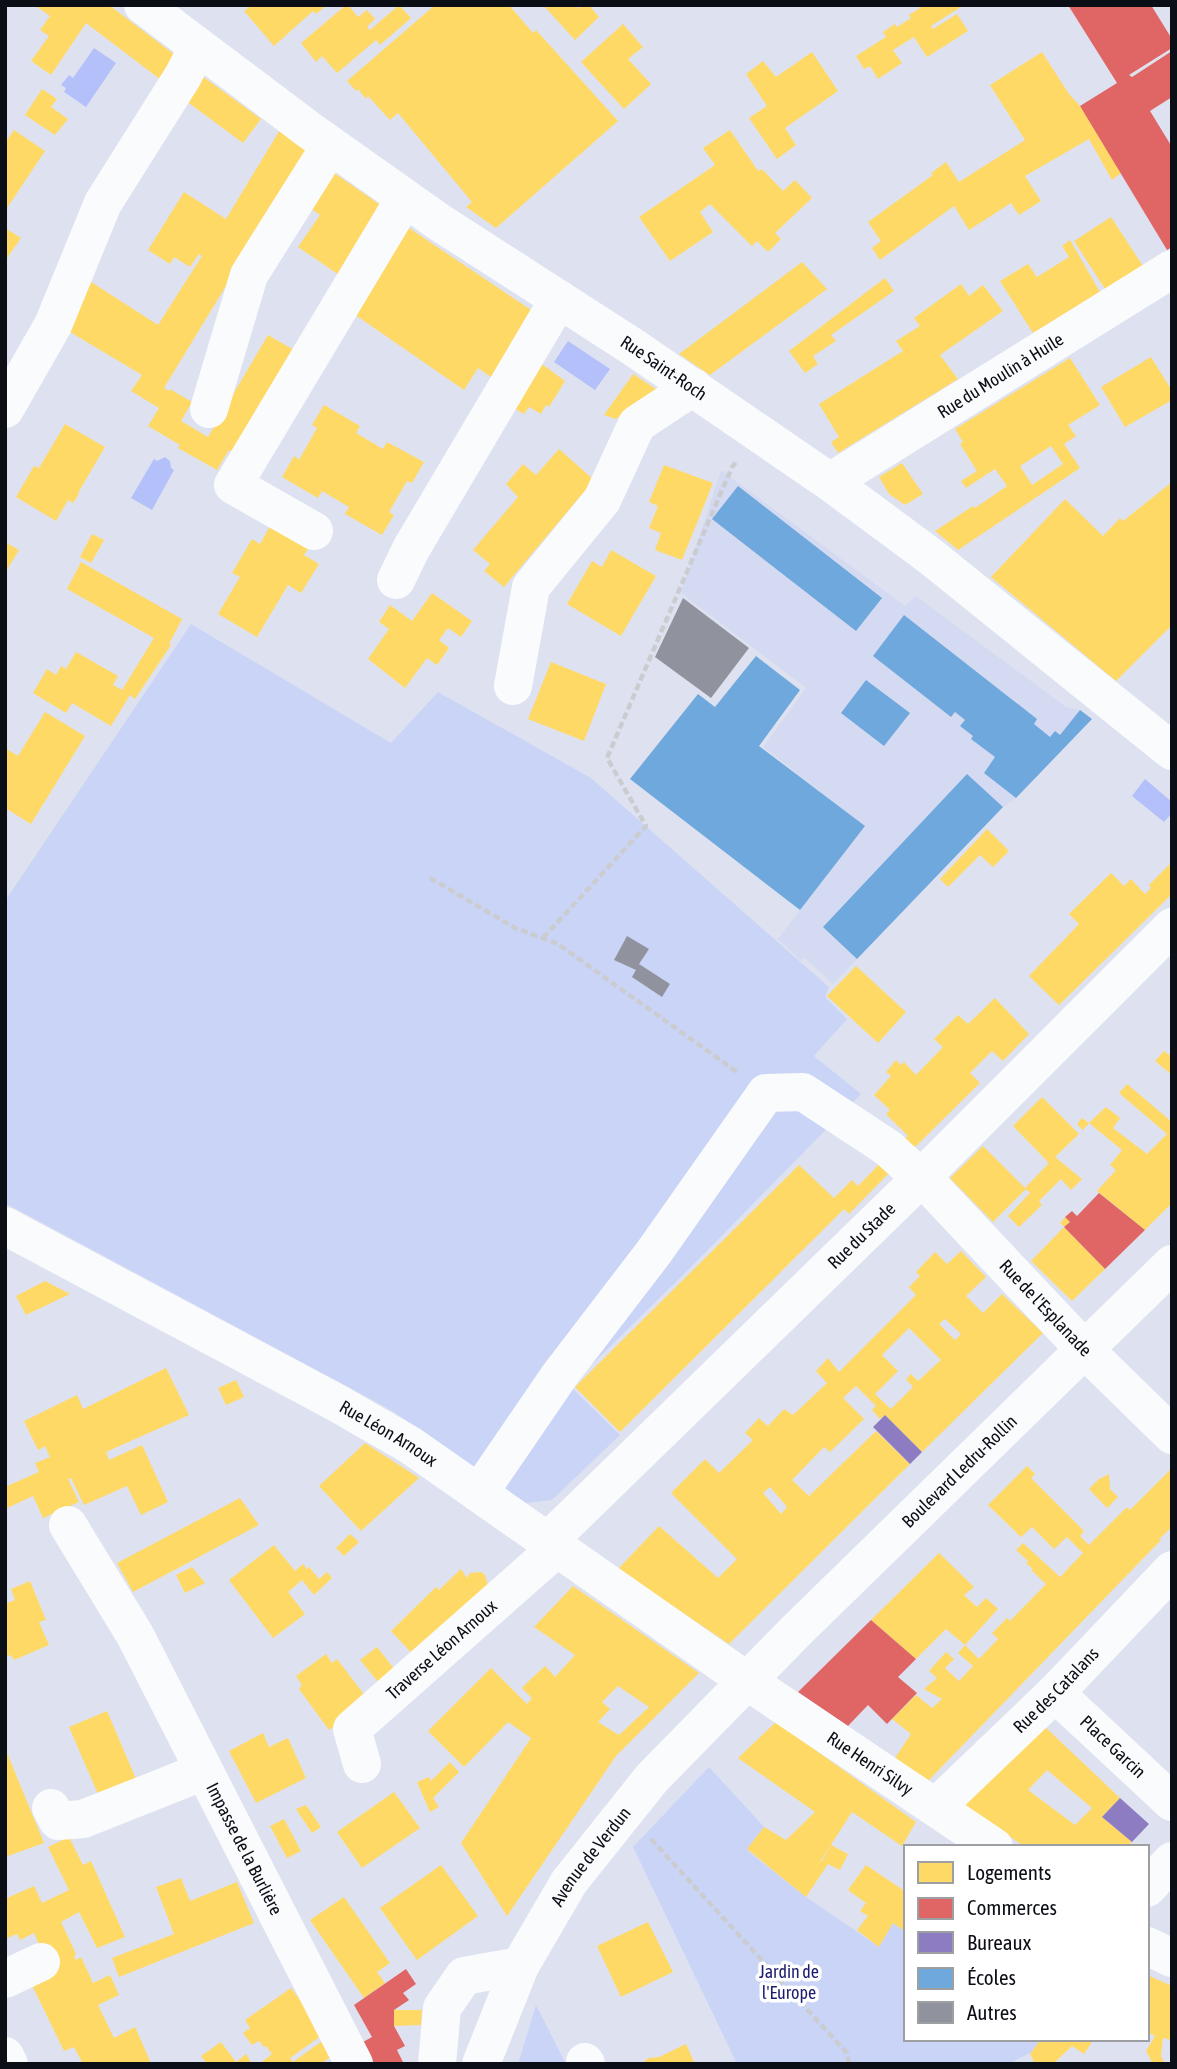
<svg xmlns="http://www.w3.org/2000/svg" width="1177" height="2069" viewBox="0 0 1177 2069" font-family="'Asap Condensed',sans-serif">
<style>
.built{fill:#d4daf2}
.green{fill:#cad4f7}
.water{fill:#b3c0f9}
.homes{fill:#ffd966;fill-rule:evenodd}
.shops{fill:#e06666}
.offices{fill:#8e7cc3}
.schools{fill:#6fa8dc}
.building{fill:#90939e}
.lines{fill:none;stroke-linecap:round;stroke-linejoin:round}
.path{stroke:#cbccd0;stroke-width:4.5;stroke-dasharray:7 3.5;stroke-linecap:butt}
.minor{stroke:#fafbfd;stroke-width:38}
.major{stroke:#fafbfd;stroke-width:38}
.labels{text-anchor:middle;stroke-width:7;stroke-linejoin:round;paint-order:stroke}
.street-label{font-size:18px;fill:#0c0e16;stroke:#fff}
.park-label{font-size:18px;fill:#1b1b70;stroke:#fff}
</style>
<rect width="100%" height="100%" fill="#dee2f0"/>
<path class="built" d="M721,470L905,606L916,596L1066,707L1080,710L1092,719L1016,798L1003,807L833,984L805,958L801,961L778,939L864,826L763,747L806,688L681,593Z"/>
<path class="green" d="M191,624L391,743L438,692L591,778L829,987L825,997L847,1019L814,1056L861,1094L689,1269L570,1386L620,1435L552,1500L526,1503L474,1468L391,1410L5,1203V901Z
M709,1767L766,1829L748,1851L806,1897L878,1946L893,1923L906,1932V2039H1041L1032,2052L1008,2064H737L633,1847Z
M536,2005L566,2064H518Z"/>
<path class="water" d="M94,48L116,63L86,107L64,92L66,88L61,85L69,75L73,78Z
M568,341L610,369L595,390L554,362Z
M165,457L170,461L171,468L174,470L152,510L131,498L154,459L157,461Z
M1145,779L1172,802V813L1164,822L1132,796Z"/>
<path class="homes" d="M34,5H109L175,55L161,80L86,23L51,75L31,61L49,36L40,30L50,16Z
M252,5H327L316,14L313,11L274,46L244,11Z
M346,5H348L358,17L367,10L375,19L367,27L370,30L399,5L411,18L380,45L376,40L337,73L322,56L316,62L301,43Z
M435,5H509L533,33L536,30L618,121L496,228L466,207L472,202L398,113L390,120L368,96L366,99L358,89L356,91L347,81Z
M543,5H575L579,9L582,5H589L599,17L575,40Z
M918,5H964L931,26L933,29L957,14L968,31L927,57L914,37L893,50L902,63L878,79L870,66L864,69L856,56L886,37L883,32L895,24L897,27L911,18L909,15L920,8Z
M623,24L643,47L628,59L651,84L624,109L581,62Z
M812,52L838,91L785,128L796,145L777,159L749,118L767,106L746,74L763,61L776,77Z
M1042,52L1069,94L1080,106L1121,173L1112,180L1089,139L1025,176L1041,201L1019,215L1011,203L969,230L954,206L880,260L872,248L881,241L868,222L933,175L931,173L946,162L959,182L1025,140L990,85Z
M198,73L261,119L243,143L182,98Z
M42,89L57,99L51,107L68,119L55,135L25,115Z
M281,128L309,149L164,388L169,391L170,389L192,402L181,421L208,437L268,335L301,354L236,454L229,450L217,470L178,448L180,445L148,426L159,408L131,391L142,375L70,332L88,280L158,325L202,256L199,254L190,267L174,257L170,264L148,250L184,192L226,219Z
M14,130L45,151L5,211V143Z
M730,130L758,171L762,169L783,191L795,180L812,198L775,233L781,239L768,252L757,241L752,246L710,204L700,212L713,232L670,261L639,217L715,165L703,148Z
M330,170L386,209L345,279L298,247L320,215L307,206Z
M1111,217L1143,266L1105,289L1074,241Z
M406,226L537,314L498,382L478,368L464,390L351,312Z
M5,228L21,238L5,261Z
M1070,240L1100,292L1033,333L1000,281L1028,264L1037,277L1069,257L1062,246Z
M802,262L827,289L710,375L679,354Z
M885,278L894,291L831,335L836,341L813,356L818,364L805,373L789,351Z
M961,284L969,296L983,285L1003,311L940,355L958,379L838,453L831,442L839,437L819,404L903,351L896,341L920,326L914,318Z
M1151,357L1172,391V400L1125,427L1101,387Z
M1070,358L1100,405L1068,425L1076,436L1064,444L1080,468L958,550L935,531L973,506L975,508L1007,486L995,469L966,488L961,481L977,471L960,444L963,442L955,429ZM1051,446L1063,464L1032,485L1020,466Z
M535,359L565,381L549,407L546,405L541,414L529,407L524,414L508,405Z
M633,374L656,389L616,419L604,415Z
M324,405L360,426L356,433L383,449L387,442L424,462L412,483L407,481L389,512L394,515L382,535L345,514L349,507L322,491L318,498L282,477L294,456L299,460L317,428L312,425Z
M65,424L105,447L78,493L79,494L73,503L68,500L56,521L16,497L34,466L39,468Z
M559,449L594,480L504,587L484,571L490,564L473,550L518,497L506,484L523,464L536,475Z
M902,463L923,494L905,505L889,494L879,477Z
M664,465L713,483L682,560L655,550L661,533L649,528L658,506L649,502Z
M1172,482V625L1116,681L991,577L1065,499L1103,536L1120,518L1123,521Z
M273,521L311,544L304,555L319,564L301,593L288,585L257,637L218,614L240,577L232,573L252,539L260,544Z
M92,534L104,540L91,563L80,557Z
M5,542L19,550L5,573Z
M611,550L656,576L621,636L567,604L592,561L602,567Z
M81,562L182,619L169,644L171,645L135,699L130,695L111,726L72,703L66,713L33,693L47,669L56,675L61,666L66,669L76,652L118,676L113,685L122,690L154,638L67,589Z
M432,593L472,621L461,637L448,628L439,640L449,648L437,665L427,658L405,688L368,659L389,629L379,622L390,605L412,621Z
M551,662L606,684L584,741L528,719Z
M45,712L85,736L31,824L5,808V748L18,756Z
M987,829L1009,851L993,867L980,855L948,887L940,879Z
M1172,862V894L1059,1005L1029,976L1079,924L1069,914L1111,873L1124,886L1131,879L1145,894L1151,888L1149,885Z
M856,966L906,1012L878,1043L827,996Z
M995,998L1029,1034L1003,1061L992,1051L970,1073L980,1083L912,1150L899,1144L908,1136L886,1114L890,1110L874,1095L891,1076L886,1072L896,1060L901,1065L904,1062L916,1075L943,1047L934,1039L958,1015L968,1024Z
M1164,1051L1172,1057V1075L1155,1061Z
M1127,1084L1172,1122V1203L1145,1230L1097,1191L1116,1170L1110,1165L1122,1150L1089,1123L1083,1130L1077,1124L1082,1118L1089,1123L1106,1107L1120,1118L1113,1128L1147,1154L1167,1134L1119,1093Z
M1042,1097L1079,1134L1055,1157L1082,1179L1071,1190L1061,1179L1039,1201L1042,1205L1019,1227L1008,1216L1030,1193L1026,1189L993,1222L950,1178L983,1146L1025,1188L1049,1163L1013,1126Z
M885,1158L890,1172L849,1214L844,1209L620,1432L575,1387L799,1165L834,1198L852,1180L858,1186Z
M1065,1217L1070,1222L1064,1227L1105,1269L1072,1301L1031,1261L1064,1227L1060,1223Z
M961,1251L986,1277L966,1296L983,1313L1002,1294L1043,1333L922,1452L885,1415L880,1419L872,1410L876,1406L856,1386L843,1398L864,1419L830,1452L824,1447L792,1480L809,1496L876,1431L910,1464L729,1644L618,1569L659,1526L718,1578L737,1559L671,1493L705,1459L719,1473L753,1440L745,1433L759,1418L768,1426L784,1409L793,1415L827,1383L816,1371L828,1358L839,1372L916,1295L909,1287L920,1276L916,1272L935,1252L947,1264ZM945,1319L961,1334L955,1340L939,1324ZM909,1328L941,1360L918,1381L911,1374L906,1379L913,1387L891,1409L875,1394L898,1371L882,1355ZM770,1487L787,1507L781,1514L763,1493Z
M45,1281L70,1294L26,1315L16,1296Z
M166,1368L189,1415L106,1452L109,1460L142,1445L168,1502L141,1515L127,1486L84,1505L71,1478L68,1479L79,1502L43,1518L33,1496L5,1509V1487L39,1472L35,1463L50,1457L45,1446L38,1450L24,1421L77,1395L83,1409Z
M236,1380L244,1397L226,1405L218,1388Z
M365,1443L419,1478L361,1531L319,1486Z
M1027,1466L1035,1474L1031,1478L1084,1531L1080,1536L1089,1545L1127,1507L1130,1510L1172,1468V1527L1159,1539L1161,1540L928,1781L895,1758L911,1734L892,1719L916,1695L932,1708L942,1699L924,1689L937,1678L929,1671L946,1652L954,1659L945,1668L959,1681L973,1666L958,1653L965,1645L946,1629L916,1659L871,1620L939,1553L974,1587L964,1595L977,1607L986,1598L998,1609L965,1645L979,1659L998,1639L992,1633L1007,1618L1010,1621L1046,1584L1031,1570L1033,1569L1026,1563L1028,1561L1016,1550L1023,1543L1060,1577L1083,1553L1067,1537L1054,1549L1032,1527L1021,1537L988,1505Z
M1109,1474L1110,1489L1118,1497L1107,1508L1089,1489L1099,1479Z
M240,1498L259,1525L133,1592L117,1563Z
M350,1534L359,1542L344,1556L336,1548Z
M274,1545L295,1571L303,1564L307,1569L309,1567L319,1579L327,1572L332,1578L314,1595L302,1580L288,1592L305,1614L273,1638L229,1580Z
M192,1567L205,1583L185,1593L176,1575Z
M461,1569L467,1578L470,1573L481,1572L485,1575L488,1586L418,1660L391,1631L436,1587L439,1590Z
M30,1581L46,1620L39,1622L49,1645L14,1660L11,1655L5,1657V1604L15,1600L11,1589Z
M573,1586L699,1673L616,1756L507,1916L461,1843L531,1738L508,1722L464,1767L428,1731L491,1668L527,1704L532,1698L522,1688L532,1678L545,1666L555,1677L575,1655L534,1627ZM618,1686L649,1707L619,1735L598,1722L610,1709L602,1702Z
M377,1647L399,1675L383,1688L360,1660Z
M326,1654L332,1663L337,1659L369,1701L329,1730L299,1689L302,1685L296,1676Z
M107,1711L136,1779L98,1794L69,1727Z
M776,1722L916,1822L902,1846L852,1812L820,1862L822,1861L831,1845L848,1854L840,1870L828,1864L806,1897L747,1849L764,1827L786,1840L815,1812L738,1758Z
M1041,1723L1120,1798L1102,1817L1132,1842L1127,1847H1025L962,1804ZM1047,1770L1092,1808L1075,1825L1028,1790Z
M263,1733L269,1747L288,1738L306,1778L256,1803L229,1751Z
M7,1753L44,1843L5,1857V1754Z
M450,1762L459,1772L433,1798L439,1807L430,1812L417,1782L429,1777L431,1781Z
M394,1792L420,1828L362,1868L337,1832Z
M306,1805L321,1827L312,1833L296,1809Z
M284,1819L301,1851L287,1858L270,1826Z
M69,1837L83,1865L91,1861L125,1937L97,1948L79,1912L61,1922L76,1954L74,1956L76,1960L81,1957L93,1983L110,1975L119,1995L98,2005L114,2038L135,2027L151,2063L150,2064H83L74,2047L64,2051L28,1977L49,1967L34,1933L20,1940L17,1934L5,1939V1899L34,1886L42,1903L69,1890L48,1847Z
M441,1865L478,1916L417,1960L380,1908Z
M866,1865L906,1892V1932L893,1923L879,1947L857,1930L868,1916L860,1911L866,1903L848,1890Z
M181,1878L190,1901L237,1882L254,1923L119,1977L112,1958L174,1934L156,1887Z
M344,1897L390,1963L377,1972L385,1983L364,1998L310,1920Z
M648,1922L673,1972L621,1997L597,1946Z
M1147,1975L1172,1986V2040L1163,2038L1161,2056L1165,2064H1153L1146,2051L1155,2036L1147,2032Z
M291,1988L325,2033L290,2058L293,2062L325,2039L336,2053L321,2064H259L272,2054L266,2046L264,2047L259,2041L252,2045L243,2033L250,2028L245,2020Z
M394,2010H422L421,2025L394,2026Z
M1041,2039H1094L1084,2054L1072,2046L1053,2064H1035L1030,2054Z
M221,2042L236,2062L246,2054L252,2064H207L201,2056Z
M686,2044L695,2064H642L648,2058L659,2057Z"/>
<path class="shops" d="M1068,5H1151L1172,39V48L1129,75L1132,77L1172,51V97L1150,111L1172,147V247L1167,250L1080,106L1117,83Z
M1099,1193L1145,1230L1105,1269L1064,1227L1070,1222L1065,1217L1072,1211L1077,1216Z
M871,1620L916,1659L898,1677L917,1693L887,1724L868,1705L848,1726L798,1692Z
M406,1969L416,1984L403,1993L409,2000L394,2010V2026L405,2046L397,2050L404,2064H374L363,2042L372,2037L354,2005Z"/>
<path class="offices" d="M885,1415L922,1452L910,1464L873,1427Z
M1120,1798L1149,1824L1132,1842L1102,1817Z"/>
<path class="schools" d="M738,486L882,598L856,631L712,519Z
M904,615L1037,719L1034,724L1050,737L1055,731L1060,735L1080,710L1092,719L1016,798L984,773L995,757L971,739L973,736L960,726L965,720L955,712L951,717L873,656Z
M756,656L800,690L759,746L865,826L800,910L630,779L698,694L715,707Z
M866,680L910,713L884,746L841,713Z
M967,774L1003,807L857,959L823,927Z"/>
<path class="building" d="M683,598L749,648L711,698L655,657Z
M627,936L649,949L639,964L670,984L662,997L632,977L636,970L614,960Z"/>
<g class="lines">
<path class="path" d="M430,878L515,928L558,944L737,1072
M543,938L646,826L607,758L732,467L737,461
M651,1839L847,2053L849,2064"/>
<g class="minor">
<path id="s1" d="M143,5L309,130L439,222L633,347L830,482L930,556L1172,751"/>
<path d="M5,409L53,325L103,203L183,76L198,47"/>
<path d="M209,409L249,275L330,146"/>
<path id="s2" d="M830,482L1172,269"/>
<path d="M314,531L233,485L405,198"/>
<path d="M396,580L411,549L559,299"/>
<path d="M513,686L531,587L602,500L637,424L693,387"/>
<path id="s3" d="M5,1226L337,1403L410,1445L747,1681L994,1847"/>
<path id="s4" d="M479,1493L559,1376L654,1252L766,1093L803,1092L888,1148L934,1190L1085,1350L1172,1435"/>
<path id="s5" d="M68,1525L135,1635L354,2064"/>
<path id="s6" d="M547,1542L921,1178L1172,927"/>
<path id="s7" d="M1055,1693L1172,1802"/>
<path id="s8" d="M362,1764L352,1729L557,1548"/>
<path id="s9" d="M937,1806L1055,1693L1172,1570"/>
<path d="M51,1808L58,1821L83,1819L204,1771"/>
<path d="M1147,1888L1172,1861"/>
<path d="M1147,1946L1172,1958"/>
<path d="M5,1979L41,1962"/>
<path d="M5,2056L9,2064"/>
<path d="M585,2062L586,2064"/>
<path d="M437,2064L442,2008L464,1976L520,1966"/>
</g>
<path class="major" id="s10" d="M481,2064L520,1966L569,1882L652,1778L796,1631L1172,1264"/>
</g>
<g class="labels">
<g class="street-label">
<text dy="6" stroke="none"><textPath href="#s1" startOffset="635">Rue Saint-Roch</textPath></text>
<text dy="6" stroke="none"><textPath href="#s2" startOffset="201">Rue du Moulin à Huile</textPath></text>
<text dy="6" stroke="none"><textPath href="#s6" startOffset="439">Rue du Stade</textPath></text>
<text dy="6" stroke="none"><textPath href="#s4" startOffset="856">Rue de l'Esplanade</textPath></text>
<text dy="6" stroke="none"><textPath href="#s3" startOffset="436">Rue Léon Arnoux</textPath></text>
<text dy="6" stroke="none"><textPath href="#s10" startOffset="770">Boulevard Ledru-Rollin</textPath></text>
<text dy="6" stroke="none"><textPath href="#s8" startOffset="156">Traverse Léon Arnoux</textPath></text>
<text dy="6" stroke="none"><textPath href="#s9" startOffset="166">Rue des Catalans</textPath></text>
<text dy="6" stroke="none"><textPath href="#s7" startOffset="79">Place Garcin</textPath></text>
<text dy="6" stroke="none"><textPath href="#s3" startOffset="1020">Rue Henri Silvy</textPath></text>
<text dy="6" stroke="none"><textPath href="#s5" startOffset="369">Impasse de la Burlière</textPath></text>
<text dy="6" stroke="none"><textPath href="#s10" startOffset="236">Avenue de Verdun</textPath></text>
</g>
<g class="park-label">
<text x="789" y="1978">Jardin de<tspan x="789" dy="21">l'Europe</tspan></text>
</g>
</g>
<rect width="1177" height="2069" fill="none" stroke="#0c0e16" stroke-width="14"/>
<rect x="904" y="1845" width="245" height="196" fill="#ffffff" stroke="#9e9fa2" stroke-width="2"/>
<rect x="918" y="1862" width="35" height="21" fill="#ffd966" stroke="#9e9fa2" stroke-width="2"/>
<text x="967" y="1880" font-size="21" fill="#0c0e16">Logements</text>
<rect x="918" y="1898" width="35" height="21" fill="#e06666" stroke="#9e9fa2" stroke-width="2"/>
<text x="967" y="1915" font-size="21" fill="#0c0e16">Commerces</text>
<rect x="918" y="1932" width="35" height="21" fill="#8e7cc3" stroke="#9e9fa2" stroke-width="2"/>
<text x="967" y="1950" font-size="21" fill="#0c0e16">Bureaux</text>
<rect x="918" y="1968" width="35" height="21" fill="#6fa8dc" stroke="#9e9fa2" stroke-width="2"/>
<text x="967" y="1985" font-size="21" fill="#0c0e16">Écoles</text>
<rect x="918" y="2002" width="35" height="21" fill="#90939e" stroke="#9e9fa2" stroke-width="2"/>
<text x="967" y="2020" font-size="21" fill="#0c0e16">Autres</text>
</svg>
